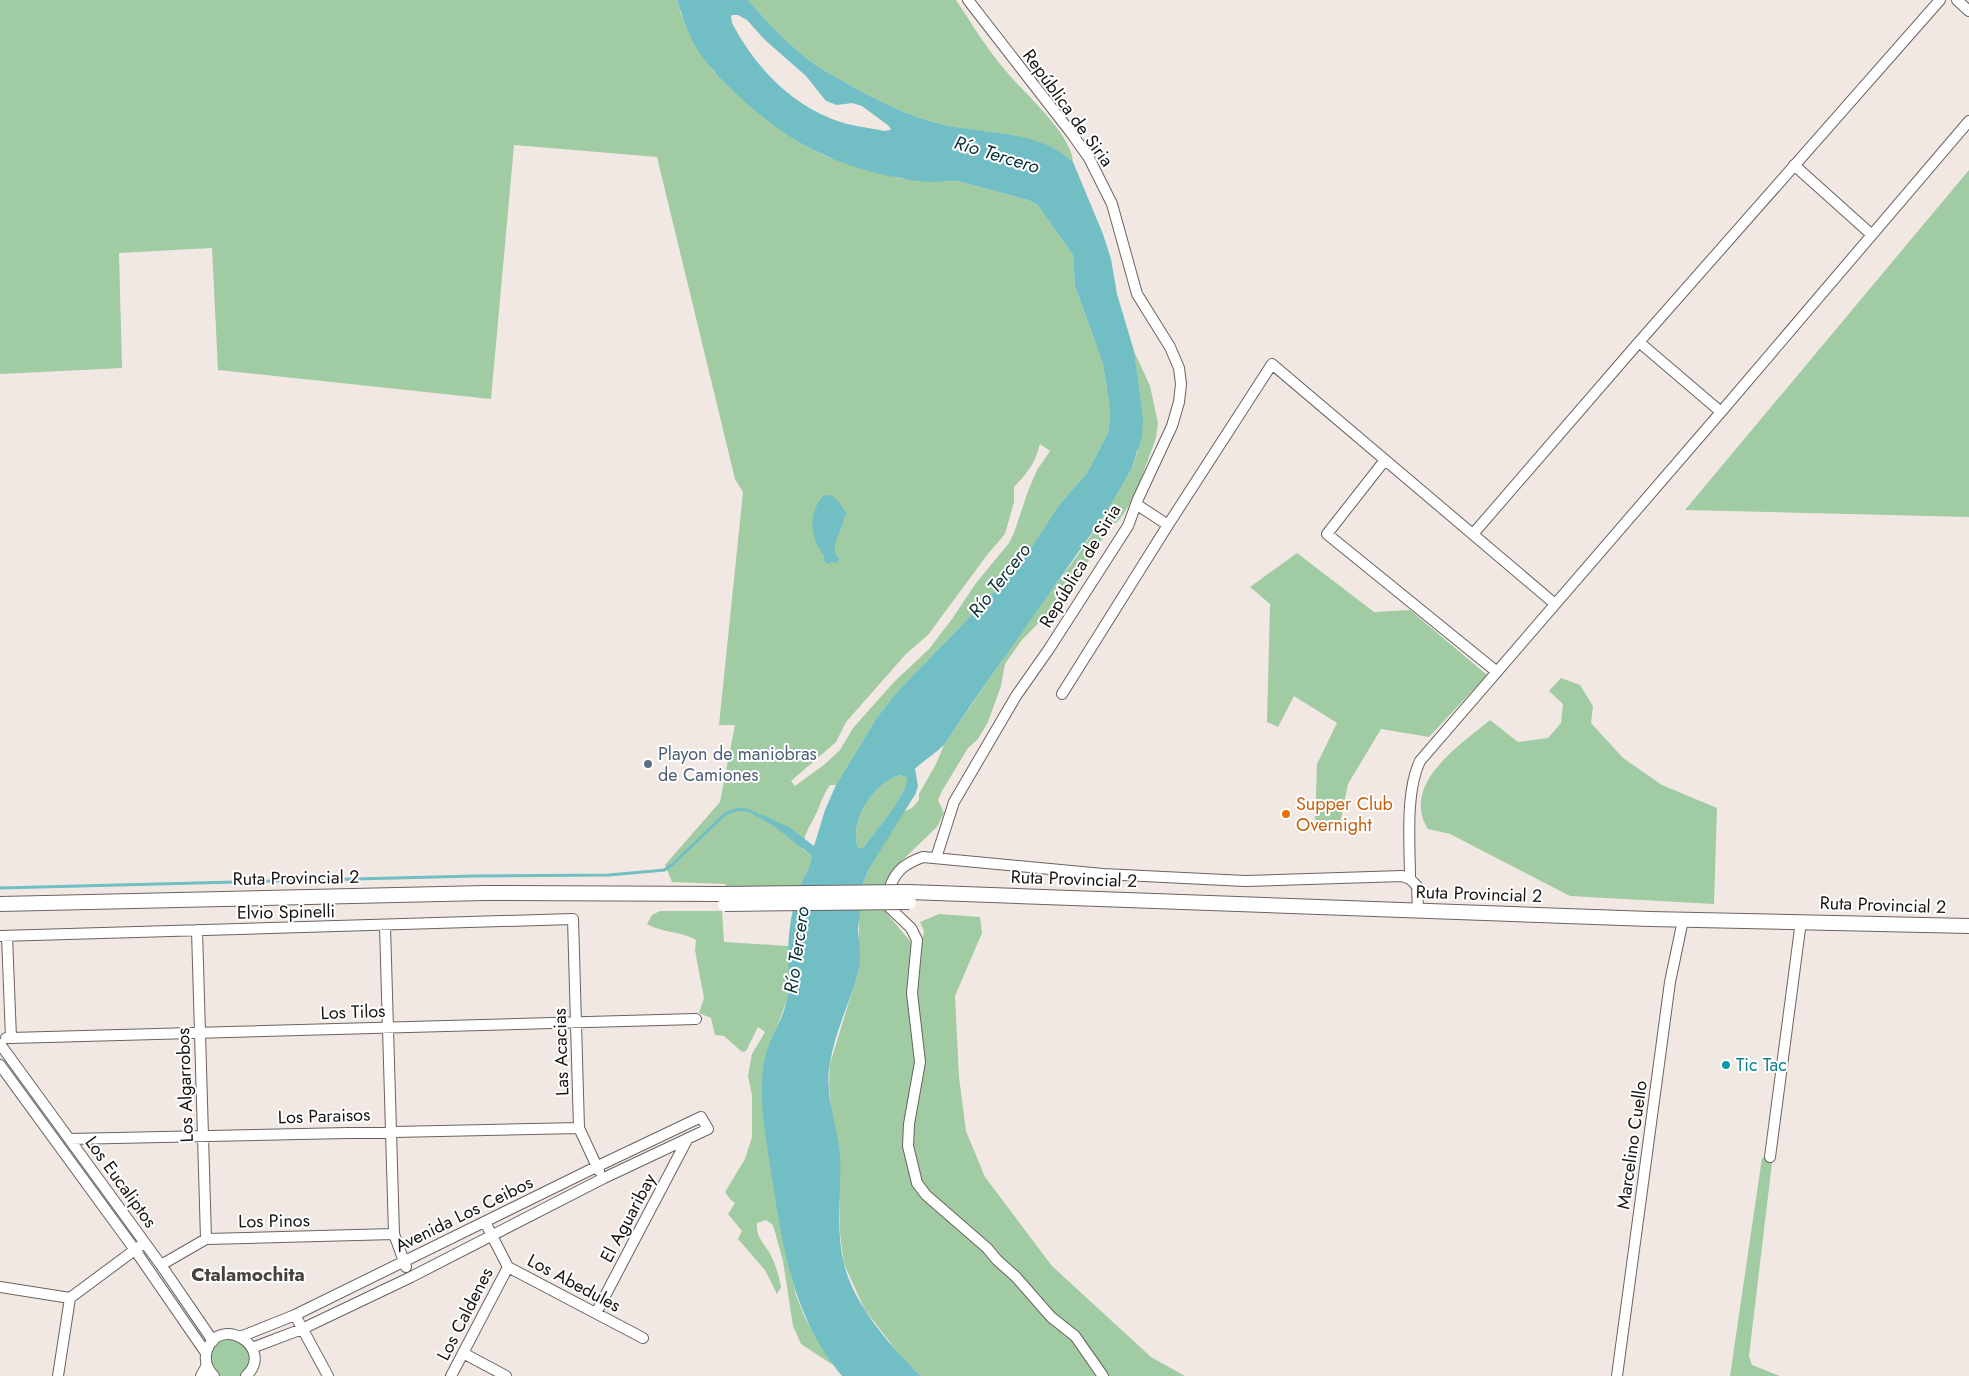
<svg xmlns="http://www.w3.org/2000/svg" width="1969" height="1376" viewBox="0 0 1969 1376" font-family="Jost,sans-serif">
<style>
.green{fill:#a1cba3;fill-rule:evenodd}
.water{fill:#71bec5;fill-rule:evenodd}
.lines{fill:none;stroke-linecap:round;stroke-linejoin:round}
.stream{stroke:#71bec5;stroke-width:3}
.street-casing{stroke:#6b635f;stroke-width:12}
.secondary-casing{stroke:#6b635f;stroke-width:16}
.street{stroke:#fff;stroke-width:10}
.secondary{stroke:#fff;stroke-width:14}
.secondary-bridge-casing{stroke:#6b635f;stroke-width:16;stroke-linecap:butt}
.secondary-bridge{stroke:#fff;stroke-width:14}
.service-dot{fill:#5c6f8a;stroke:#fff;stroke-width:2}
.food-dot{fill:#e8710a;stroke:#fff;stroke-width:2}
.culture-dot{fill:#0f9aa8;stroke:#fff;stroke-width:2}
.labels{text-anchor:middle;stroke-width:4;stroke-linejoin:round;paint-order:stroke}
.street-label{font-size:18px;fill:#181513;stroke:#fff}
.service-label{font-size:18px;fill:#4e5e75;stroke:#fff;text-anchor:start}
.food-label{font-size:18px;fill:#c56008;stroke:#fff;text-anchor:start}
.culture-label{font-size:18px;fill:#0d838f;stroke:#fff;text-anchor:start}
.water-label{font-size:19px;font-style:italic;fill:#0b3236;stroke:#fff}
.neighbourhood-label{font-size:19px;font-weight:bold;fill:#48413c;stroke:#fff}
</style>
<rect width="100%" height="100%" fill="#f2e8e3"/>
<path class="green" d="M0,0H677L681,14L697,48L714,72L777,127L802,144L825,156L898,178L930,182L947,180L957,181L1028,200L1037,204L1073,255L1075,286L1103,364L1109,402L1110,420L1108,433L1087,473L1059,505L1019,566L896,693L876,719L836,785H830C825,792 822,799 819,807C813,822 804,832 802,849L812,856V862L800,887H726L725,884L672,882L665,865L720,802L735,725H719L743,492L735,479L657,157L514,145L491,399L218,370L212,248L119,253L122,368L0,374ZM1040,444L1050,451L1037,470L1028,491L1014,533L1009,543L976,583L952,619L929,649L894,682L853,728L840,750L825,764L795,786L791,781L836,742L846,722L906,654L928,635L987,555L1005,534L1014,502V487C1029,471 1034,465 1040,444Z
M748,0H956C972,24 987,49 1005,70C1023,92 1072,134 1073,162C1039,131 986,134 944,125C907,116 872,98 839,79C830,73 819,68 810,61C788,44 766,21 748,0Z
M1969,170V517L1685,510Z
M1134,351L1150,386L1158,423L1156,438L1138,487L1130,504L1120,519L1108,530L1070,591L1021,641L1005,664L1001,686L988,722L978,739L968,748L942,791L938,800L944,813L937,827L893,869L886,886H862L869,869L903,812L912,808L919,800V794L936,764L944,745L1038,608L1080,552L1108,510L1132,468L1138,451L1137,377Z
M1297,553L1374,612L1410,610L1487,675L1429,737L1381,729L1348,784L1340,824L1315,823L1317,764L1337,723L1294,696L1278,727L1267,722L1270,604L1250,587Z
M1561,678L1580,685L1593,706L1591,723L1623,758L1662,785L1717,808L1714,904L1570,896L1450,834L1428,829C1400,784 1460,745 1490,720L1518,742L1548,738L1561,723L1563,704L1549,691Z
M901,775L907,778C910,793 873,834 863,848H858C848,822 875,780 901,775Z
M859,909L884,910L920,953L924,931L920,922L939,914L980,917L982,933L955,996L959,1077L966,1131L985,1177L1052,1266L1151,1357L1185,1376H921L903,1359L865,1310L844,1264L840,1234L839,1151L832,1118L829,1085L830,1064L859,969Z
M660,911H722L724,942L789,946L790,963L787,1000L765,1059L762,1086L764,1122L780,1225L796,1295L805,1318L833,1365L801,1344L793,1326L783,1261L773,1225L766,1220L757,1223C756,1236 762,1241 769,1252C775,1263 779,1275 781,1287L777,1294L765,1270L738,1239L742,1231L728,1214L735,1203L730,1199L725,1192L745,1159L752,1137V1095L748,1076L752,1054L765,1032L758,1027L746,1051L742,1052L724,1036L715,1035L711,1018L699,1013L704,998L695,950L696,940C681,931 662,933 647,924L652,915Z
M1767,1157L1772,1163L1749,1356L1752,1365L1780,1376H1730L1762,1158Z
M233,1334L254,1354L246,1376H214L207,1365L213,1341Z"/>
<path class="water" d="M677,0H748C766,21 788,44 810,61C819,68 830,73 839,79C872,98 907,116 944,125C986,134 1039,130 1073,162L1103,234L1111,259L1117,294L1134,351L1143,419L1142,436L1132,468L1108,510L973,702L944,745C935,754 924,760 915,769L918,786L916,793L869,869L863,883L858,929L860,953L859,969C851,1000 835,1031 830,1063C824,1095 837,1124 840,1154C842,1190 835,1228 844,1264C854,1305 891,1347 921,1376H842C792,1316 783,1247 771,1172C767,1144 761,1114 762,1086C762,1072 764,1058 769,1045C775,1029 784,1016 787,999C791,975 786,951 790,927C791,915 796,899 800,887C804,876 811,867 812,856L774,826L760,818L763,815L789,827L814,846L825,810L836,785L876,719L896,693L1019,566L1059,505L1087,473L1108,433L1110,420L1109,402L1103,364L1075,286L1073,255L1037,204L1028,200L957,181C948,180 940,182 931,182C921,182 910,180 900,178C868,173 833,161 804,145C772,128 716,80 697,49C688,34 682,16 677,0ZM732,15H738L747,20L765,40L806,76L826,101L837,105L852,103L862,106L889,126L891,130L884,131C867,127 848,126 832,119C787,101 754,65 732,23L731,17ZM901,775L907,778C909,793 873,834 863,848H858C848,822 875,780 901,775Z
M831,495C842,503 840,506 847,514L844,517C843,531 827,548 839,559L837,563L832,562L828,564L823,560L825,557C810,538 807,515 823,496Z"/>
<g class="lines">
<path class="stream" d="M664,870L672,865L724,815C741,805 748,809 765,819
M0,888L475,876L609,875L665,870"/>
<defs>
<path id="street" d="M1957,0L1969,11
M1794,165L1872,235
M1639,342L1721,412
M1385,460L1327,534L1497,672
M1136,504L1168,525L1272,364L1555,604
M1473,534L1639,342L1940,0
M1062,694L1168,525
M936,858L954,802L1016,696L1049,649L1128,526L1138,499L1172,426L1179,402L1181,384L1179,368L1170,347L1137,294L1112,204L1089,158L1072,134L968,0
M1410,879C1410,844 1405,792 1420,761L1721,412L1969,121
M890,887C896,870 906,863 923,857L1103,874L1245,881L1402,876L1410,879L1417,886L1418,911
M890,908L911,928L917,940L912,993L920,1062L909,1124L908,1146L917,1183L926,1195L987,1248L997,1260L1016,1277L1051,1317L1075,1336L1103,1376
M385,926L394,1234L406,1267
M197,930L206,1239
M0,936L573,919L579,1128L599,1171
M6,1038H11L7,936
M11,1038L696,1019
M0,1044L161,1265L213,1341
M0,1065L135,1250L206,1353
M69,1139L579,1128
M1770,1157L1801,921
M485,1222L508,1267L643,1338
M161,1265L206,1239L394,1234
M0,1287L70,1298L140,1246
M596,1313L688,1138
M295,1315L328,1376
M240,1337L295,1315L596,1167L701,1117L708,1129L604,1178L411,1277L302,1329L252,1348
M463,1353L506,1376
M58,1376L70,1298
M201,1376L207,1365
M214,1376C207,1369 204,1360 207,1350C220,1313 276,1348 246,1376
M451,1376L508,1267
M1617,1376L1670,982L1683,920"/>
<path id="secondary" d="M909,892L1650,919L1969,926
M0,904L485,893L724,894"/>
</defs>
<use href="#street" class="street-casing"/>
<use href="#secondary" class="secondary-casing"/>
<use href="#street" class="street"/>
<use href="#secondary" class="secondary"/>
<defs>
<path id="secondary-bridge" d="M724,894L909,892
M725,904L909,902"/>
</defs>
<use href="#secondary-bridge" class="secondary-bridge-casing"/>
<use href="#secondary-bridge" class="secondary-bridge"/>
</g>
<circle class="service-dot" cx="648" cy="764" r="5"/>
<circle class="food-dot" cx="1286" cy="814" r="5"/>
<circle class="culture-dot" cx="1726" cy="1065" r="5"/>
<g class="labels">
<g class="street-label">
<text transform="translate(1068 108) rotate(54)" y="6">República de Siria</text>
<text transform="translate(1080 566) rotate(-59)" y="6">República de Siria</text>
<text transform="translate(296 878) rotate(-1)" y="6">Ruta Provincial 2</text>
<text transform="translate(1074 879) rotate(2)" y="6">Ruta Provincial 2</text>
<text transform="translate(1479 894) rotate(2)" y="6">Ruta Provincial 2</text>
<text transform="translate(1883 905) rotate(2)" y="6">Ruta Provincial 2</text>
<text transform="translate(286 912) rotate(-1)" y="6">Elvio Spinelli</text>
<text transform="translate(353 1012) rotate(-2)" y="6">Los Tilos</text>
<text transform="translate(561 1052) rotate(-92)" y="6">Las Acacias</text>
<text transform="translate(185 1085) rotate(-92)" y="6">Los Algarrobos</text>
<text transform="translate(324 1116) rotate(-2)" y="6">Los Paraisos</text>
<text transform="translate(1632 1145) rotate(-82)" y="6">Marcelino Cuello</text>
<text transform="translate(121 1182) rotate(54)" y="6">Los Eucaliptos</text>
<text transform="translate(464 1214) rotate(-26)" y="6">Avenida Los Ceibos</text>
<text transform="translate(628 1218) rotate(-62)" y="6">El Aguaribay</text>
<text transform="translate(274 1221) rotate(-1)" y="6">Los Pinos</text>
<text transform="translate(574 1283) rotate(28)" y="6">Los Abedules</text>
<text transform="translate(465 1314) rotate(-63)" y="6">Los Caldenes</text>
</g>
<g class="service-label">
<text x="658" y="760">Playon de maniobras<tspan x="658" dy="21">de Camiones</tspan></text>
</g>
<g class="food-label">
<text x="1296" y="810">Supper Club<tspan x="1296" dy="21">Overnight</tspan></text>
</g>
<g class="culture-label">
<text x="1736" y="1071">Tic Tac</text>
</g>
<g class="water-label">
<text transform="translate(997 154) rotate(17)" y="7">Río Tercero</text>
<text transform="translate(999 580) rotate(-52)" y="7">Río Tercero</text>
<text transform="translate(796 950) rotate(-82)" y="7">Río Tercero</text>
</g>
<g class="neighbourhood-label">
<text x="248" y="1281">Ctalamochita</text>
</g>
</g>
</svg>
